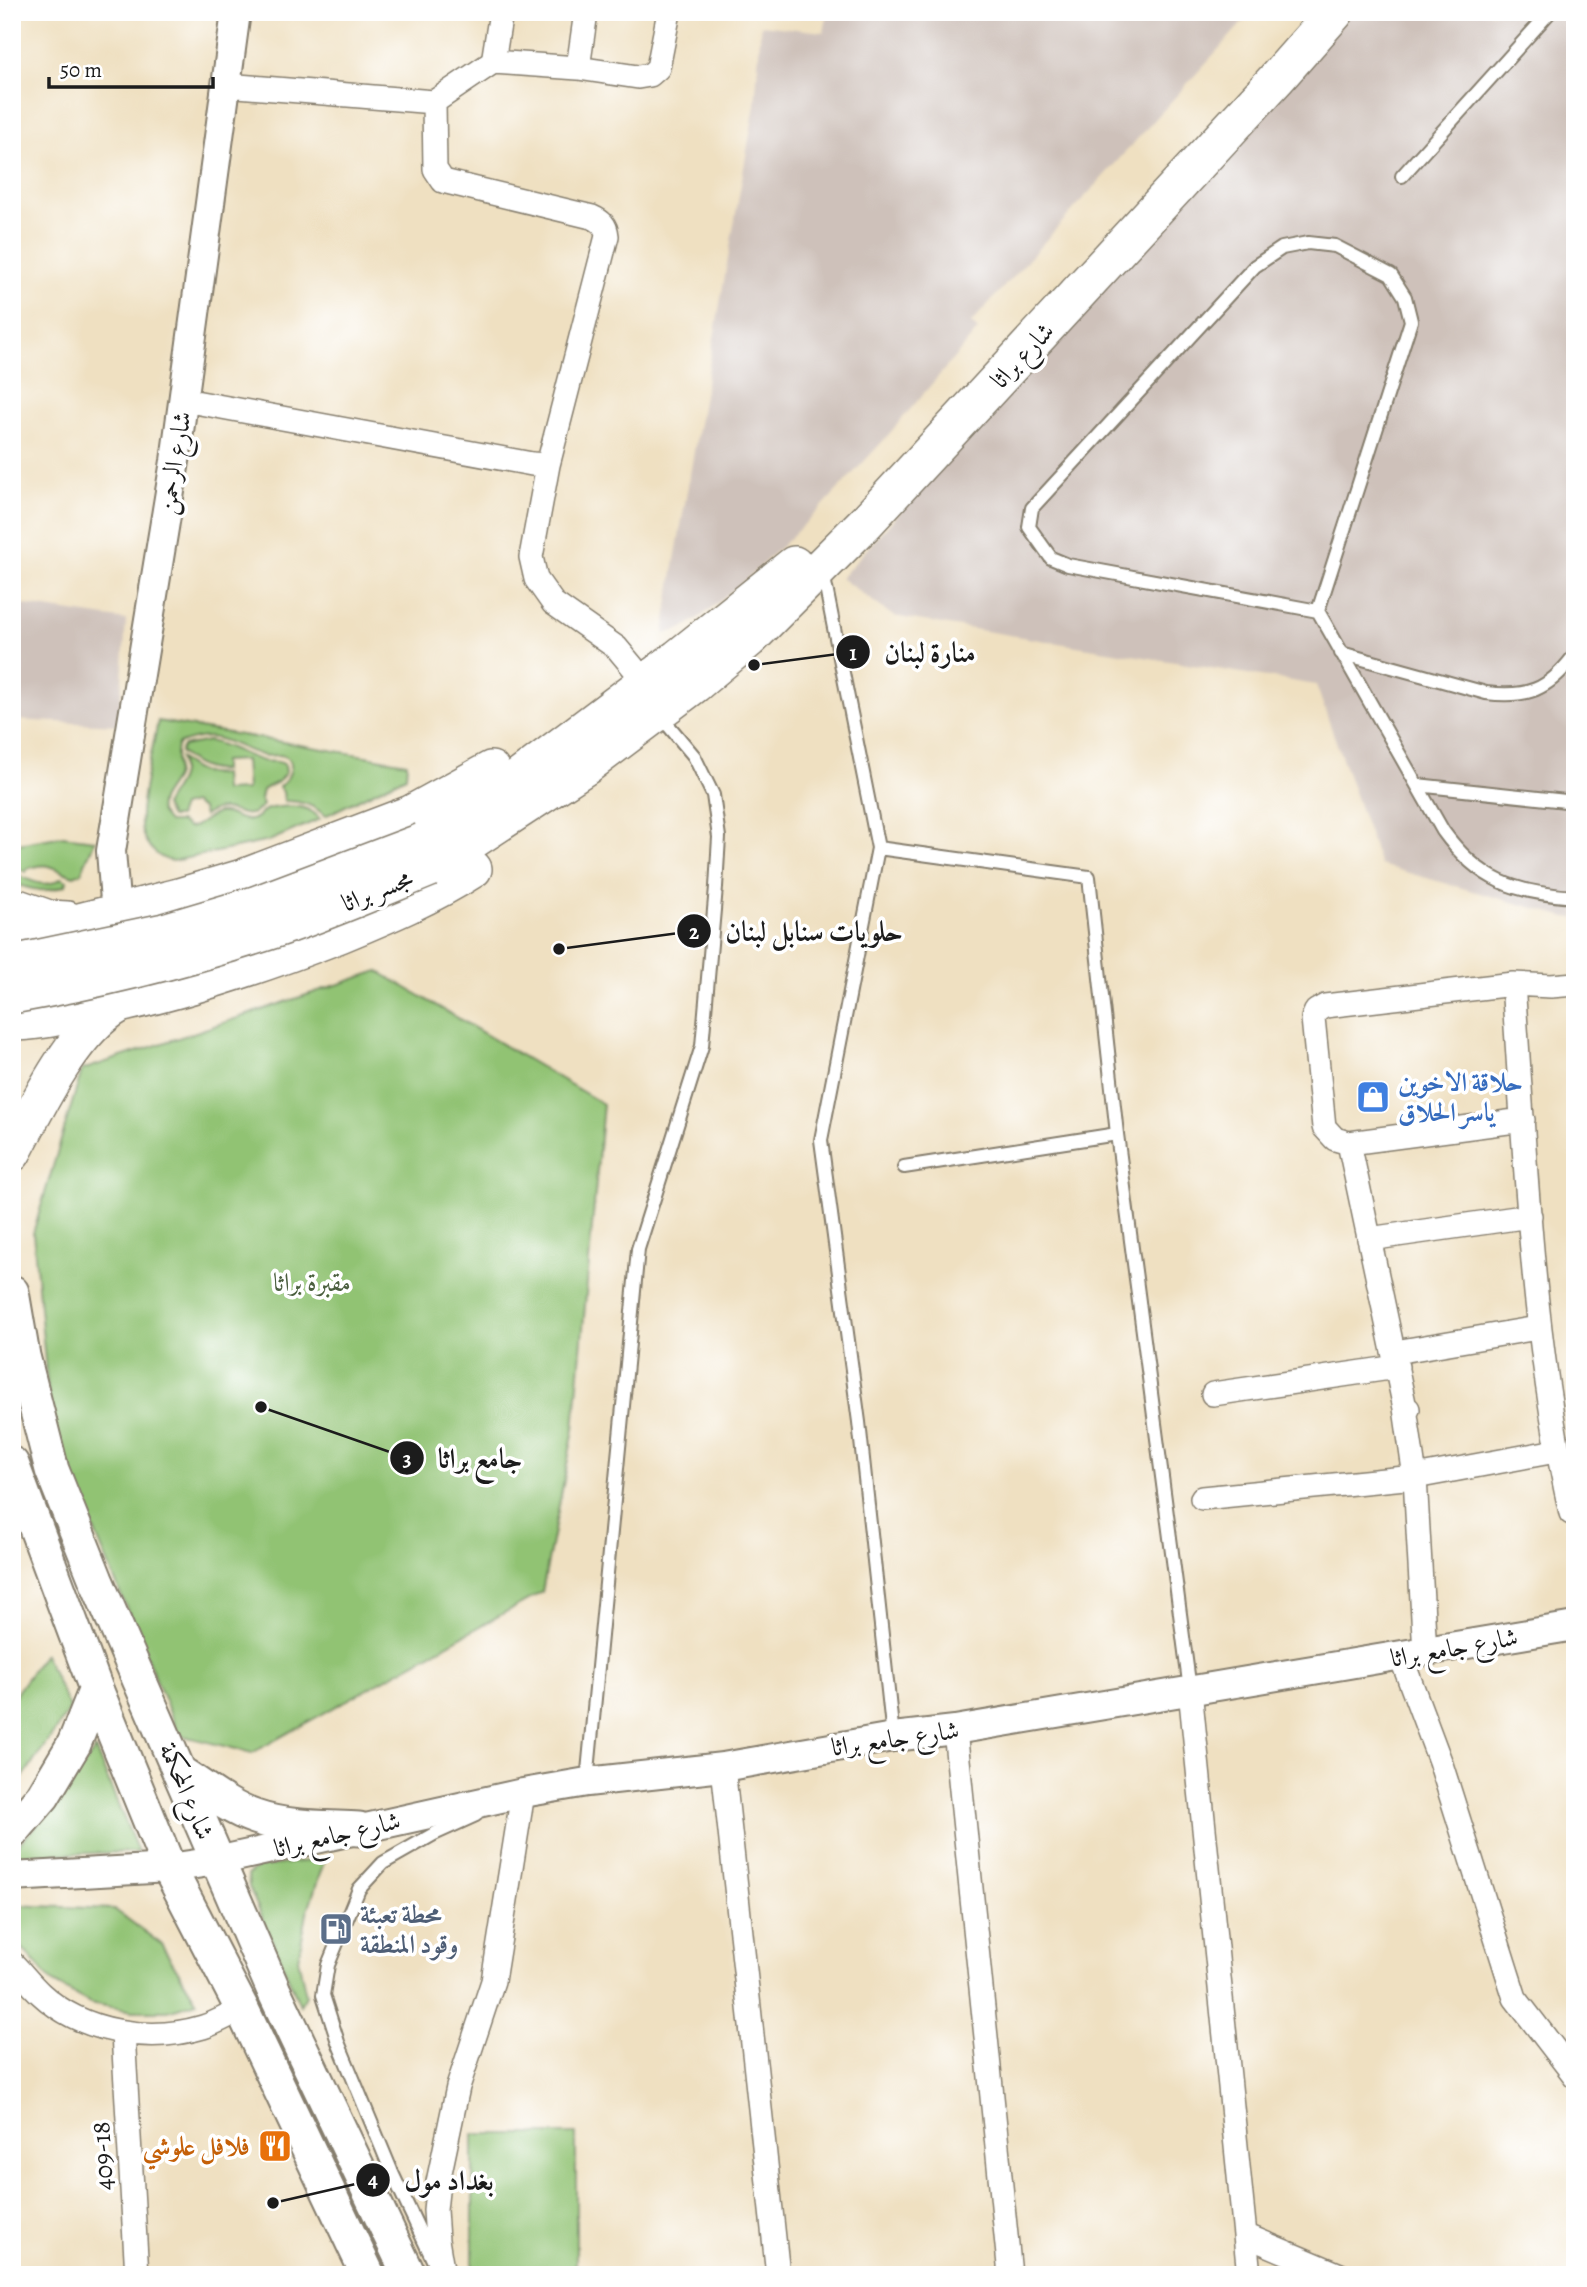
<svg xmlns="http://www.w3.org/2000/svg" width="1587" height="2287" viewBox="0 0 1587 2287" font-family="Alegreya,Amiri,serif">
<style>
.industrial{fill:#cec1ba}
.green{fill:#91c373;stroke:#567048;stroke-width:2}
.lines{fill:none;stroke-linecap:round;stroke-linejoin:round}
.service-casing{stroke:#867e6e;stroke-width:16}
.minor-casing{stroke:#867e6e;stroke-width:26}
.tertiary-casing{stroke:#867e6e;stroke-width:32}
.secondary-casing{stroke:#867e6e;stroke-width:37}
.primary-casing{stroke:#867e6e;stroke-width:40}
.service{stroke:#fff;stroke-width:12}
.minor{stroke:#fff;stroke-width:23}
.tertiary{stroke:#fff;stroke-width:28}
.secondary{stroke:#fff;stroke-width:33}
.primary{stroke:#fff;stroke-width:37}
.primary-bridge-casing{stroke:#867e6e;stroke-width:40;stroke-linecap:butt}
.primary-bridge{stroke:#fff;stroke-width:37}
.labels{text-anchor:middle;stroke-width:7;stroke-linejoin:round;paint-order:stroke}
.street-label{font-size:26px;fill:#1c1c1c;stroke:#fff}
.shop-label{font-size:26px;font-weight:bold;fill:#366cbe;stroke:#fff;text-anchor:start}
.park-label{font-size:26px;fill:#4b5f3f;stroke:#fff}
.service-label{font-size:26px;font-weight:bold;fill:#4e5e75;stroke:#fff;text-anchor:start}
.food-label{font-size:26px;font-weight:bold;fill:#c56008;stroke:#fff;text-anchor:end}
.leader{fill:none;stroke:#1c1c1c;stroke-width:2.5}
.callout-dot{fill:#1c1c1c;stroke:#fff;stroke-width:2.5}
.mark-label{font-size:21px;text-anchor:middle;font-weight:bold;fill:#fff}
.callout-label{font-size:28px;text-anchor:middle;font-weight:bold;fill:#1c1c1c;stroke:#fff;stroke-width:7;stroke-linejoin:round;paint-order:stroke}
</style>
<rect width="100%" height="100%" fill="#fff"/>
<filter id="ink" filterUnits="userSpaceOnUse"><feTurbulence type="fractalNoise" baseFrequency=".0143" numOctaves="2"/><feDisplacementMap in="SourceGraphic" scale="14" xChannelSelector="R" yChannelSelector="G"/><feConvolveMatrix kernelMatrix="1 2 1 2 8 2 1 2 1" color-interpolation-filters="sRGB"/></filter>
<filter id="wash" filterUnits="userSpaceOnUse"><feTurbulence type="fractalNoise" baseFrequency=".00686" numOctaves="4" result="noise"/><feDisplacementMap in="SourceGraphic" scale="28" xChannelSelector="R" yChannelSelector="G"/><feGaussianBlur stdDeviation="1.57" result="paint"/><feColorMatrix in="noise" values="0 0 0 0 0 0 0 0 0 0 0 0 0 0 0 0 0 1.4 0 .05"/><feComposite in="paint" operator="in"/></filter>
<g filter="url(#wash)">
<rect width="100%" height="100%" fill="#efe0c1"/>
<path class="industrial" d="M828,12H1252L971,323L978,330L883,441L818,511L752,574L703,615L682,629L664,634L673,571L755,105L761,25L824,32Z
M1353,12H1575V918L1566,917L1380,865L1316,685L893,616L841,578L1272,97Z
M12,603L126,620L119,725L12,720Z"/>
<path class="green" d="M158,721L407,763L406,776L325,816C313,804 300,801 284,801L283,792L279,787C290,778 300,757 278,755C272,755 267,757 261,755C225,744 219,728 178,744C173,755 179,766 175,777C169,790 157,798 160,812L168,822H180L188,828C200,827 206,816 218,813C230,811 238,821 250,820C259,819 261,810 268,809C285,805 308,803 320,819L269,841L173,861C159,860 146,846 142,832C136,809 154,746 158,721Z
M208,741C228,744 243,756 263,761C272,763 277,759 285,765L286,772L278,782L262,790L260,799L263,805C242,830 231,795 204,816L202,809L193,803L182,806L178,817H170L164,806C174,786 185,781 180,758C193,771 205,776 223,774L224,791L247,790L245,760L223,761V771C204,770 194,765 180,752L183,746Z
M63,836L95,840L81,873L74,876C54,870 51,860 27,869L26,872L12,866V845Z
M12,873C29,879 45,891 61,878L67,881L66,885C46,894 33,890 12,883Z
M378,971L603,1104L574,1429L542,1592L252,1753L179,1735L51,1426L33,1233L82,1070Z
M44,1654L70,1709L12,1793V1699Z
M95,1749L138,1852L12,1855V1850C45,1820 70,1786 95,1749Z
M325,1859L307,1913L298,1959L306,1995L300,2005L249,1887L248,1875L258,1867Z
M12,1905L114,1909L161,1944L197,2002L168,2011H132L90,2003L53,1983L16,1941L12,1928Z
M473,2134H576V2275H473Z"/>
</g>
<g filter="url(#ink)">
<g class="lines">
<defs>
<path id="service" d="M1402,176L1550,12
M823,573L878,848L821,1140L859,1422L893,1737
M1318,611L1068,565L1051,558L1029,527L1032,508L1255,266L1282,248L1308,243L1335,246L1391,275L1405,297L1411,321L1318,611L1443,831C1479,881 1515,893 1575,897
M1341,653L1486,693C1527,698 1548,690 1573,657
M1417,785L1575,802
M878,848L1089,877L1117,1134L1190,1690
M904,1167L1117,1134
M587,1782L638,1249L702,1046L716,887L719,837L713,795L694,756L668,725
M434,2262L393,2175L338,2042L323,1995L328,1965L359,1889L383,1863L434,1834L476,1815"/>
<path id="minor" d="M493,62L501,12
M578,68L586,12
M226,85L434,102L493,62L578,68L638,77L650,75L658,68L669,12
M184,400L532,464L548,465L607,236C606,225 601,221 592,217L443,181L435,169L434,102
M548,465L531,557L536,579L553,603L617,648L637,672
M1513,984C1526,1161 1531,1339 1571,1513L1575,1512
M1523,1120L1349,1143L1335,1139L1324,1127L1313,1018L1316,1011L1325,1006L1513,984L1551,986L1575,984
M1349,1143L1405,1408
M1369,1239L1530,1216
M1395,1352L1538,1328
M1213,1394L1397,1367
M1408,1409L1405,1408L1415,1477L1425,1653
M1202,1498L1415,1477L1556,1451
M1401,1657L1440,1761L1515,1998L1575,2076
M1190,1690L1249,2275
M955,1730L1010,2275
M723,1767L778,2275
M12,1963C22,1973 31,1985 41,1994C83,2033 150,2043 203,2027C216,2023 229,2015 242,2009
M123,2033L137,2275
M1245,2235L1340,2275
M443,2275L437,2240L435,2210L438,2182L458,2087L493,1981L523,1793"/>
<path id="tertiary" d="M116,913L111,851L175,461L236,12
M12,1877L169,1868L217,1861L523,1793L587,1782L723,1767L893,1737L955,1730L1575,1626"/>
<path id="secondary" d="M12,1292L23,1356L52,1470L96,1580L274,1991L409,2275
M12,1464L96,1689L169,1868L242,2009L368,2275
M179,1772C203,1787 228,1808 255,1817C286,1828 326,1827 359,1829
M12,1832L43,1796L74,1744L96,1689"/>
<path id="primary" d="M422,842L520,777L678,658L794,565
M430,868L586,766L695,684L749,639L866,522L1276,79L1335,12
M12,906L49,919L67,920
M12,939L179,897L243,878L411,814L491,770
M12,1022C40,1022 69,1014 96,1009C179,992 261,965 340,934C386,915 431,896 473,869
M12,1153C37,1107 72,1031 118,1005"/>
</defs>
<use href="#service" class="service-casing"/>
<use href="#minor" class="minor-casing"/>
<use href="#tertiary" class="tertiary-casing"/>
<use href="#secondary" class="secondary-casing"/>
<use href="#primary" class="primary-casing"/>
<use href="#service" class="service"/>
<use href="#minor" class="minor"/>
<use href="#tertiary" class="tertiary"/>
<use href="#secondary" class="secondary"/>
<use href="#primary" class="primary"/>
<defs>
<path id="primary-bridge" d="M12,964L164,932L255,905L422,842
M12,995C98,980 183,959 266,932C322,914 376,890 430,868"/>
</defs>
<use href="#primary-bridge" class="primary-bridge-casing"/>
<use href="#primary-bridge" class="primary-bridge"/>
</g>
</g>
<defs>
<symbol id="shop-square" viewBox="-11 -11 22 22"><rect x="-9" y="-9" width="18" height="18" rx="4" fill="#3f7fe0" stroke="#fff"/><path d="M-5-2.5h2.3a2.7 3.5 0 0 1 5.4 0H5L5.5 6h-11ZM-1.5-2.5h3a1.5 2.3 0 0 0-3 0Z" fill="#fff"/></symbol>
<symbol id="fuel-square" viewBox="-11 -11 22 22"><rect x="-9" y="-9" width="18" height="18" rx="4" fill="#5c6f8a" stroke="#fff"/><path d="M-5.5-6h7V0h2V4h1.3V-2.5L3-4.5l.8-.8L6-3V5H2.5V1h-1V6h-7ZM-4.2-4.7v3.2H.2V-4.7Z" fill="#fff"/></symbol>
<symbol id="restaurant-square" viewBox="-11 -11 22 22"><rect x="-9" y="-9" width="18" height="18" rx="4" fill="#e8710a" stroke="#fff"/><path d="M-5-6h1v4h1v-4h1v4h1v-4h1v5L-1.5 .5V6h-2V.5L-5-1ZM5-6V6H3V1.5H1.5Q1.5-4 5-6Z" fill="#fff"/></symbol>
</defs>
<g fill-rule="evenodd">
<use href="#shop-square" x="1354" y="1078" width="38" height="38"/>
<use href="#fuel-square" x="317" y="1910" width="38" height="38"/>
<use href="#restaurant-square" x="256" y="2127" width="38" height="38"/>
</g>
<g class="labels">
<g class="street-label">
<text transform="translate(1022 355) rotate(-47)" y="9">شارع براثا</text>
<text transform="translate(174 463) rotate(-81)" y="9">شارع الرحمن</text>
<text transform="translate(377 890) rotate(-22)" y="9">مجسر براثا</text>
<text transform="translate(1454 1647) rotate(-10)" y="9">شارع جامع براثا</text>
<text transform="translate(895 1738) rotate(-8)" y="9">شارع جامع براثا</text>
<text transform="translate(187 1791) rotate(67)" y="9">شارع المحكمة</text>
<text transform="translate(337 1834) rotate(-13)" y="9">شارع جامع براثا</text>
<text transform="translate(102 2156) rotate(-93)" y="9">409-18</text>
</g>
<g class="shop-label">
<text x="1398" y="1091">حلاقة الاخوين<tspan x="1398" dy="30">ياسر الحلاق</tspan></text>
</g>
<g class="park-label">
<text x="312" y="1291">مقبرة براثا</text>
</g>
<g class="service-label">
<text x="360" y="1923">محطة تعبئة<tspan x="360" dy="30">وقود المنطقة</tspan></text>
</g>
<g class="food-label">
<text x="250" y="2155">فلافل علوشي</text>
</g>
</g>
<path class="leader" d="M754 665L853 652M559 949L694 931M261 1407L407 1458M273 2203L373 2180"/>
<g class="callout-dot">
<circle cx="754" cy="665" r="7"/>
<circle cx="559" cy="949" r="7"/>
<circle cx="261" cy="1407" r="7"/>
<circle cx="273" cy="2203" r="7"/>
<circle cx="853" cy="652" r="18"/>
<circle cx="694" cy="931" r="18"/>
<circle cx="407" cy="1458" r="18"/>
<circle cx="373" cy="2180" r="18"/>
</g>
<g class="mark-label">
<text x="853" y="660">1</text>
<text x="694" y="939">2</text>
<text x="407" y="1466">3</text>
<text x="373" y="2187">4</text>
</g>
<g class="callout-label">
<text x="930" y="662">منارة لبنان</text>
<text x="814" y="941">حلويات سنابل لبنان</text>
<text x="480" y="1468">جامع براثا</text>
<text x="449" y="2190">بغداد مول</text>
</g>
<rect width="1587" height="2287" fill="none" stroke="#fff" stroke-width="42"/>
<path d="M49 77v10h164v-10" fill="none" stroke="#1c1c1c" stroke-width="3.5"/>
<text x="60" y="77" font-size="21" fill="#1c1c1c" stroke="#ffffff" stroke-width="5" paint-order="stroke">50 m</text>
</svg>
